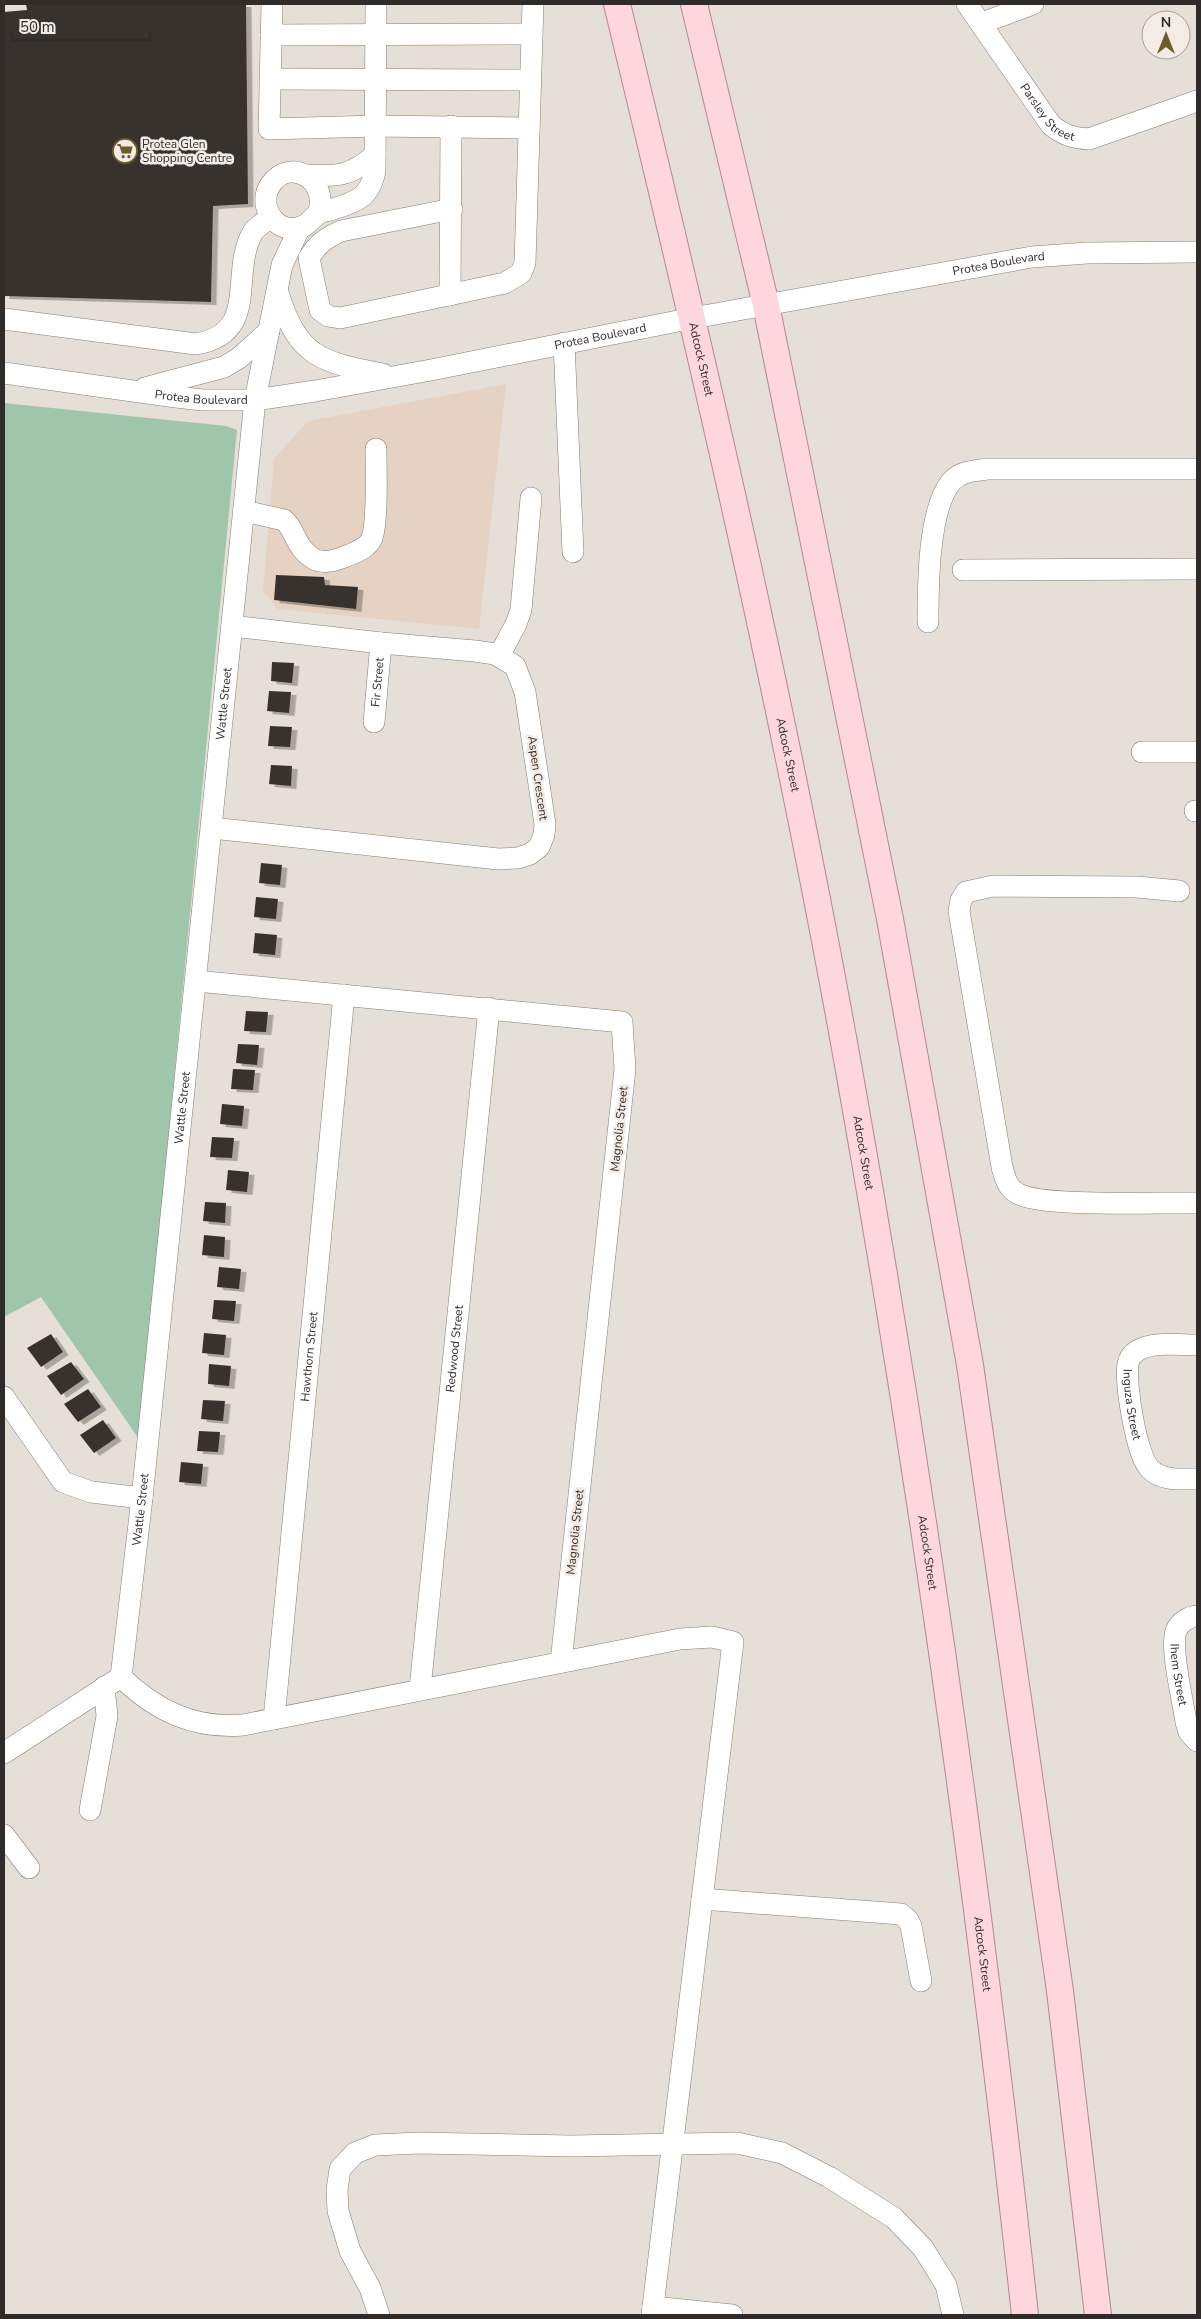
<svg xmlns="http://www.w3.org/2000/svg" width="1201" height="2319" viewBox="0 0 1201 2319" font-family="'Nunito Sans',sans-serif">
<style>
.industrial{fill:#e6d2c3}
.green{fill:#9fc6ab}
.building{fill:#39332d;filter:url(#shadow)}
.lines{fill:none;stroke-linecap:round;stroke-linejoin:round}
.minor-casing{stroke:#847d76;stroke-width:22}
.major-casing{stroke:#b58890;stroke-width:28}
.minor{stroke:#fff;stroke-width:21}
.major{stroke:#fed6dd;stroke-width:26}
.labels{text-anchor:middle;stroke-width:5;stroke-linejoin:round;paint-order:stroke}
.street-label{font-size:12px;fill:#2e2b29;stroke:#f4ece4}
.poi-label{font-size:12px;fill:#2e2b29;stroke:#f4ece4;text-anchor:start}
</style>
<defs>
<filter id="shadow"><feDropShadow dx="5.5" dy="3" stdDeviation="0" flood-color="#0004"/></filter>
</defs>
<rect width="100%" height="100%" fill="#e6dfd7"/>
<path class="industrial" d="M506,384L479,629L277,609L263,590L274,459L308,421Z"/>
<path class="green" d="M4,403L226,426L237,430L139,1439L41,1297L4,1317Z"/>
<path class="building" d="M26,4H246L248,204L213,206L211,302L4,296V12L27,10Z
M276,575L324,577L325,585L358,587L356,609L274,600Z
M272,662L294,663L292,683L271,681Z
M269,691L291,692L289,713L267,711Z
M270,726L292,727L290,747L268,746Z
M271,765L292,766L291,786L269,784Z
M261,863L282,865L280,885L259,883Z
M256,897L278,899L276,919L254,917Z
M255,933L277,935L275,955L253,953Z
M246,1011L268,1012L266,1032L244,1031Z
M238,1044L259,1045L257,1065L236,1063Z
M233,1069L255,1070L253,1090L231,1089Z
M222,1104L244,1106L242,1126L220,1124Z
M212,1137L234,1138L232,1158L210,1157Z
M228,1170L249,1172L247,1192L226,1190Z
M205,1202L226,1203L225,1223L203,1221Z
M204,1235L225,1237L224,1257L202,1255Z
M219,1267L241,1269L239,1289L217,1287Z
M214,1300L236,1301L234,1321L212,1319Z
M204,1333L226,1335L224,1355L202,1353Z
M51,1334L63,1352L41,1367L27,1348Z
M71,1362L84,1379L61,1395L47,1376Z
M209,1364L231,1366L229,1386L208,1384Z
M88,1389L101,1407L78,1422L64,1404Z
M203,1400L225,1401L223,1421L201,1419Z
M103,1420L116,1438L94,1453L80,1435Z
M199,1431L220,1432L218,1452L197,1451Z
M181,1462L203,1464L201,1484L179,1482Z"/>
<g class="lines">
<defs>
<g id="minor">
<path d="M272,4L269,129L376,126L529,128"/>
<path id="s1" d="M967,4L1051,125C1063,135 1073,138 1089,139L1197,101"/>
<path d="M982,23L1033,4"/>
<path d="M271,35L532,34"/>
<path d="M271,79L530,80"/>
<path d="M305,175C337,177 351,176 375,155"/>
<path d="M452,209L341,231C326,238 317,244 309,258L320,310L328,316L340,318L505,283L521,273L525,263L533,4"/>
<path d="M318,214C330,181 291,156 271,184C257,203 273,232 297,228C308,227 310,219 318,214C322,211 329,211 333,209C357,202 370,197 375,171L376,4"/>
<path d="M278,293C298,357 320,362 383,374"/>
<path d="M450,295L451,126"/>
<path d="M4,319L196,344C261,333 229,273 253,232C257,226 265,222 271,217"/>
<path d="M564,343L573,552"/>
<path id="s2" d="M4,373L176,397L203,400H255L315,391L431,370L693,318L1032,257L1087,253L1197,252"/>
<path d="M145,388L224,367L239,358L269,331"/>
<path d="M244,511L284,520C296,530 294,547 314,559C323,564 334,561 344,557C353,553 368,549 372,538C378,520 376,471 376,449"/>
<path d="M963,570L1197,569"/>
<path d="M928,622C928,587 928,510 951,482C960,471 974,471 987,469H1197"/>
<path d="M499,656L516,624L521,610L531,498"/>
<path id="s3" d="M374,722L381,643"/>
<path d="M1142,752H1197"/>
<path d="M1195,811H1197"/>
<path d="M212,828L498,859L518,858L530,854L539,847L544,835L545,824L525,692L515,666L495,654L475,651L381,643L232,626"/>
<path d="M1179,891L1137,887L993,886L966,892L961,900L959,911L1002,1167C1005,1177 1007,1188 1017,1193C1040,1208 1163,1202 1197,1203"/>
<path d="M196,981L622,1022L625,1069L561,1662"/>
<path id="s4" d="M1197,1345C1179,1345 1152,1341 1137,1351C1132,1354 1129,1359 1128,1364C1125,1383 1136,1455 1150,1469C1162,1481 1181,1479 1197,1479"/>
<path d="M4,1397L63,1482L91,1492L142,1498"/>
<path id="s5" d="M1197,1616C1189,1616 1179,1623 1176,1631C1170,1649 1183,1701 1186,1722L1189,1732L1197,1741"/>
<path d="M121,1677C156,1711 194,1729 243,1725L680,1639L712,1637L733,1642L652,2315"/>
<path id="s6" d="M420,1689L489,1008"/>
<path id="s7" d="M274,1719L344,995"/>
<path id="s8" d="M4,1753L121,1677L142,1498L255,400L282,265L300,227"/>
<path d="M90,1810L107,1716L104,1687"/>
<path d="M4,1835L29,1868"/>
<path d="M702,1899L901,1914L908,1920L911,1926L921,1981"/>
<path d="M653,2307L732,2315"/>
<path d="M379,2315L370,2288L350,2251L338,2211L337,2190L340,2169L355,2153L375,2145L418,2143L571,2146L737,2143L782,2153L829,2177L894,2218L923,2248L946,2285L953,2315"/>
</g>
<g id="major">
<path id="s9" d="M617,4C703,359 786,716 850,1076C923,1487 980,1900 1025,2315"/>
<path d="M694,4L766,305L890,919L970,1365L1060,1991L1098,2315"/>
</g>
</defs>
<use href="#minor" class="minor-casing"/>
<use href="#major" class="major-casing"/>
<use href="#minor" class="minor"/>
<use href="#major" class="major"/>
</g>
<defs>
<symbol id="supermarket-ring" viewBox="-11 -11 22 22"><circle r="9.5" fill="#f4ece4" stroke="#6e5b2a" stroke-width="1.5"/><path d="M-6-5.5h2.5l.6 2H6L4.5 2H-2.5L-4.4-4H-6ZM-1.5 3.2a1.3 1.3 0 1 0 .1 0ZM3 3.2a1.3 1.3 0 1 0 .1 0Z" fill="#6e5b2a"/></symbol>
</defs>
<g fill-rule="evenodd">
<use href="#supermarket-ring" x="111" y="137" width="28" height="28"/>
</g>
<g class="labels">
<g class="street-label">
<text dy="4" stroke="none"><textPath href="#s1" startOffset="136">Parsley Street</textPath></text>
<text dy="4" stroke="none"><textPath href="#s2" startOffset="1009">Protea Boulevard</textPath></text>
<text dy="4" stroke="none"><textPath href="#s2" startOffset="604">Protea Boulevard</textPath></text>
<text dy="4" stroke="none"><textPath href="#s9" startOffset="365">Adcock Street</textPath></text>
<text dy="4" stroke="none"><textPath href="#s2" startOffset="199">Protea Boulevard</textPath></text>
<text dy="4" stroke="none"><textPath href="#s3" startOffset="40">Fir Street</textPath></text>
<text dy="4" stroke="none"><textPath href="#s8" startOffset="1118">Wattle Street</textPath></text>
<text dy="4" stroke="none"><textPath href="#s9" startOffset="770">Adcock Street</textPath></text>
<text transform="translate(538 778) rotate(82)" y="4">Aspen Crescent</text>
<text dy="4" stroke="none"><textPath href="#s8" startOffset="712">Wattle Street</textPath></text>
<text transform="translate(619 1129) rotate(-84)" y="4">Magnolia Street</text>
<text dy="4" stroke="none"><textPath href="#s9" startOffset="1175">Adcock Street</textPath></text>
<text dy="4" stroke="none"><textPath href="#s6" startOffset="342">Redwood Street</textPath></text>
<text dy="4" stroke="none"><textPath href="#s7" startOffset="364">Hawthorn Street</textPath></text>
<text dy="4" stroke="none"><textPath href="#s4" startOffset="118">Inguza Street</textPath></text>
<text dy="4" stroke="none"><textPath href="#s8" startOffset="308">Wattle Street</textPath></text>
<text transform="translate(575 1532) rotate(-84)" y="4">Magnolia Street</text>
<text dy="4" stroke="none"><textPath href="#s9" startOffset="1580">Adcock Street</textPath></text>
<text dy="4" stroke="none"><textPath href="#s5" startOffset="71">Ihem Street</textPath></text>
<text dy="4" stroke="none"><textPath href="#s9" startOffset="1985">Adcock Street</textPath></text>
</g>
<g class="poi-label">
<text x="142" y="148">Protea Glen<tspan x="142" dy="14">Shopping Centre</tspan></text>
</g>
</g>
<rect width="1201" height="2319" fill="none" stroke="#2e2b29" stroke-width="10"/>
<g transform="translate(1166 35)"><circle r="24" fill="#f4ece4" stroke="#a59f99"/>
<path d="M0-4L9 19L0 12L-9 19Z" fill="#6e5b2a"/>
<text y="-8" font-size="14" font-weight="bold" text-anchor="middle" fill="#2e2b29">N</text>
</g>
<path d="M12 32v8h138v-8" fill="none" stroke="#2e2b29" stroke-width="2.5"/>
<text x="20" y="32" font-size="15" fill="#2e2b29" stroke="#f4ece4" stroke-width="4" paint-order="stroke">50 m</text>
</svg>
